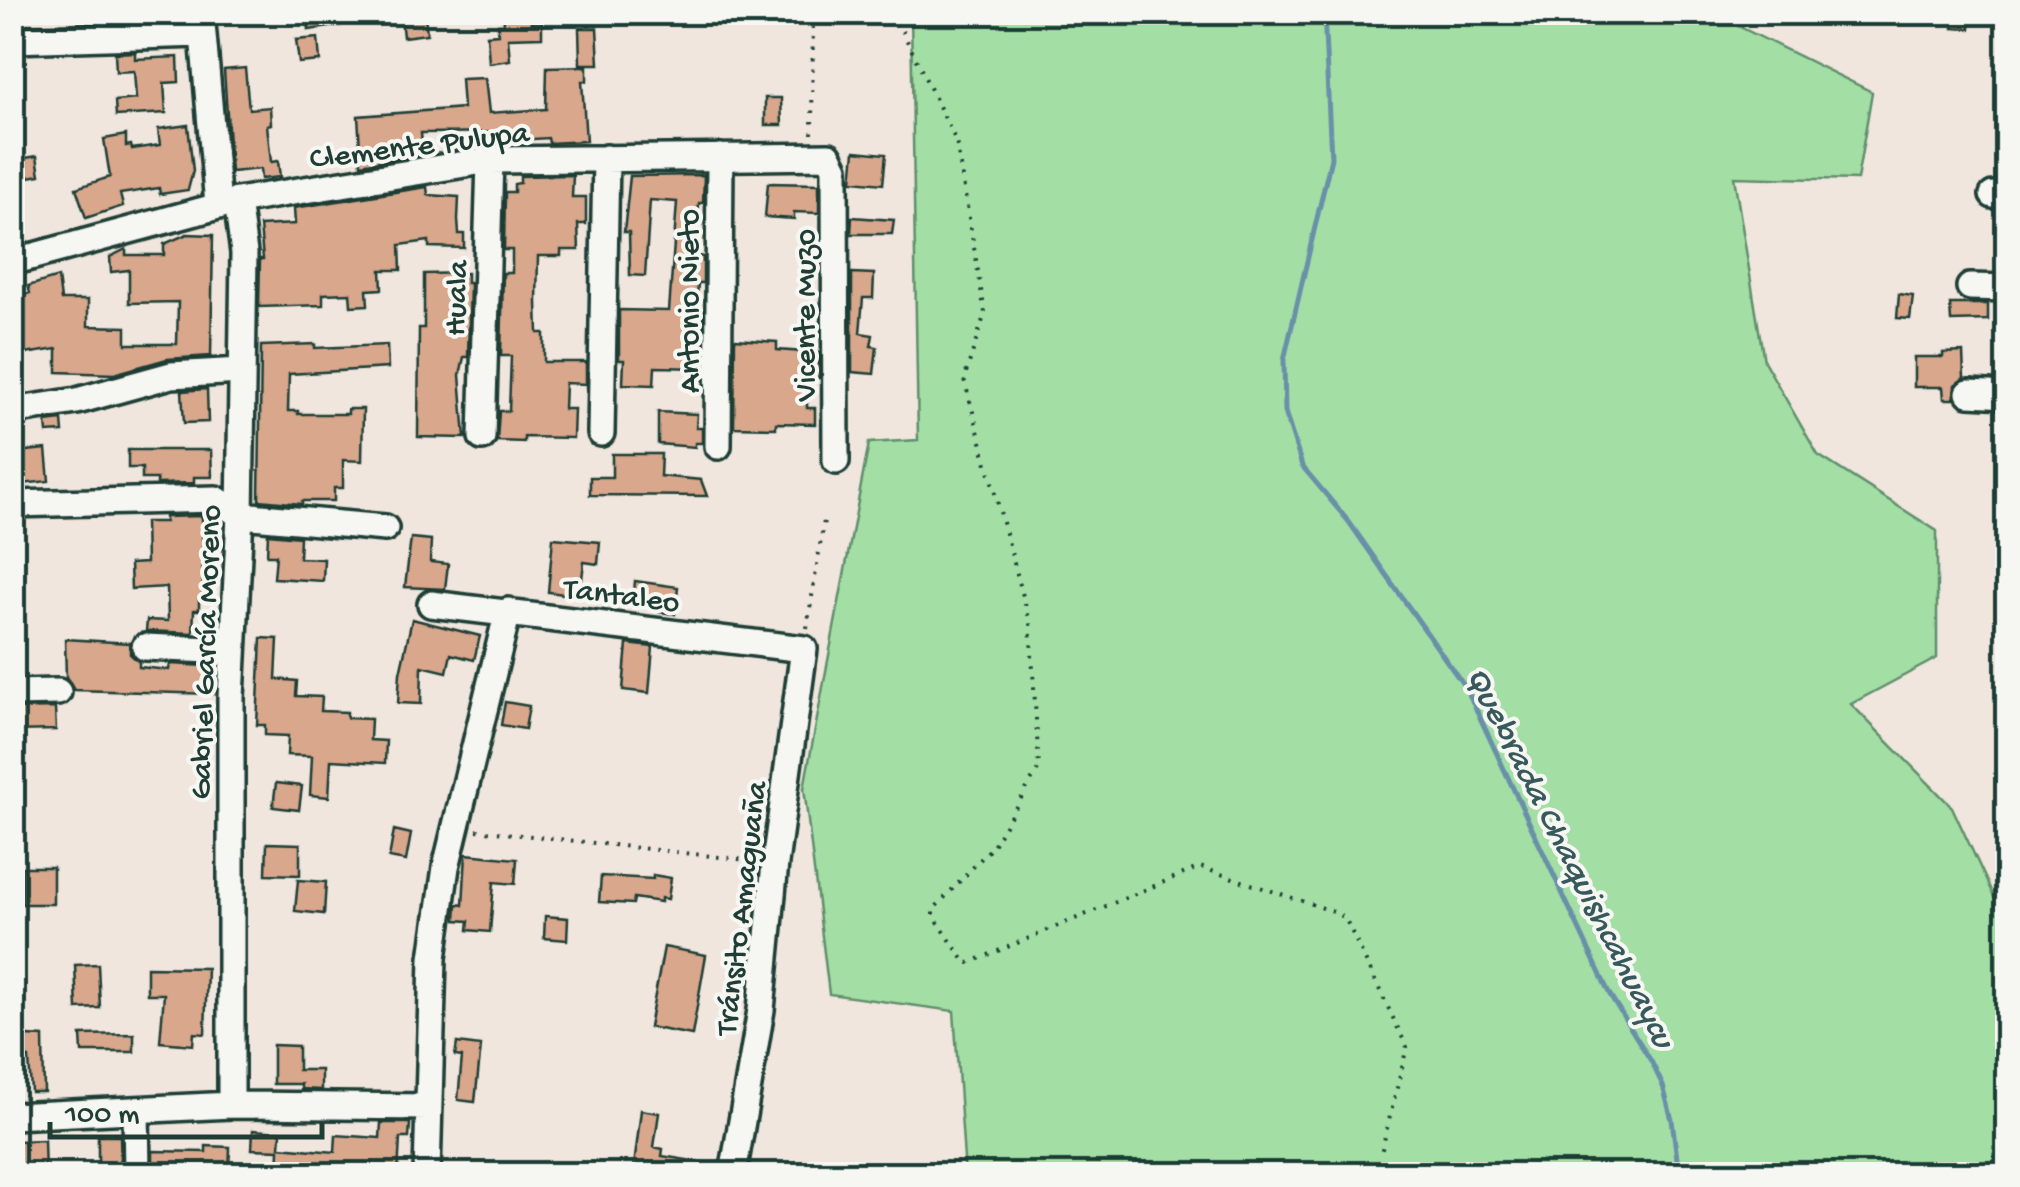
<svg xmlns="http://www.w3.org/2000/svg" width="2020" height="1187" viewBox="0 0 2020 1187" font-family="'Gochi Hand',sans-serif">
<style>
.green{fill:#a3dfa5;stroke:#618e6c;stroke-width:2.5}
.lines{fill:none;stroke-linecap:round;stroke-linejoin:round}
.stream{stroke:#6990a8;stroke-width:5}
.building{fill:#d9a78c;stroke:#1f3d34;stroke-width:2.5}
.minor-casing{stroke:#1f3d34;stroke-width:32}
.path{stroke:#1f3d34;stroke-width:4;stroke-dasharray:2.5 8;stroke-linecap:butt}
.minor{stroke:#f6f6f2;stroke-width:25}
.labels{text-anchor:middle;stroke-width:8;stroke-linejoin:round;paint-order:stroke}
.street-label{font-size:32px;fill:#1f3d34;stroke:#f6f6f2}
.water-label{font-size:35px;font-style:italic;fill:#38595b;stroke:#f6f6f2}
</style>
<rect width="100%" height="100%" fill="#f0e6de"/>
<filter id="ink" filterUnits="userSpaceOnUse"><feTurbulence type="fractalNoise" baseFrequency=".01" numOctaves="2"/><feDisplacementMap in="SourceGraphic" scale="20" xChannelSelector="R" yChannelSelector="G"/><feConvolveMatrix kernelMatrix="1 2 1 2 8 2 1 2 1" color-interpolation-filters="sRGB"/></filter>
<g filter="url(#ink)">
<path class="green" d="M911,13H1795L1738,26L1872,92L1857,180L1734,177L1764,361L1818,455L1937,531V658L1851,704L1952,807L2007,925V1174H965L954,1011L829,994L804,788L869,443L918,440Z"/>
<g class="lines">
<path class="stream" d="M1324,12L1331,158L1284,360L1285,412L1302,466L1349,522L1467,690L1610,995L1651,1061L1663,1086L1672,1120L1679,1174"/>
</g>
<path class="building" d="M307,12H368L369,21L309,30Z
M503,12H530L531,23H542V37L508,38L510,60L489,63L487,35L498,34V24H504Z
M1954,12H1971L1970,29L1953,28Z
M425,16L427,34L403,37L401,18Z
M579,28H597L599,64H580Z
M318,38L320,61L299,63L296,40Z
M135,52V59L178,57L179,82L164,83L166,113L116,116L115,101L136,99L134,71L116,72L115,53Z
M587,66V81H582L586,141L549,143L548,138L519,140L518,132L421,133L423,154L361,164L358,116L463,108L461,79L485,78L489,113L546,109L547,67Z
M245,68L249,109L270,107L271,124L267,125L271,162L278,161L280,177L261,179L260,169L231,172L224,70Z
M765,98H781L782,125H765Z
M188,125L193,171L188,190L160,194L159,188L120,194L123,206L86,218L76,188L110,177L104,139L126,135V146L131,145L132,149L160,145L158,129Z
M855,151L886,154L883,184L852,181Z
M37,156L40,175L23,178L20,159Z
M573,175L572,197H586V224H578L579,250H561V256H538L537,302L538,333H544V362H586V384L565,383L564,409H574L573,438L524,437V442L497,441L499,411H509L511,356H501L503,273H512V250H504L505,192H514V184L520,183V176Z
M704,175L703,203H699L697,240L698,256L703,257V283H698L696,312L703,313L702,368L655,367L654,385L623,384L624,360H619V310L669,311L677,202L650,200L645,276L630,275L629,232H624L630,176Z
M768,183L819,184V213L794,212V219L765,217Z
M427,187L428,195L459,197L458,220L459,234H464V248L429,247V241L400,245L401,270H381L382,289L367,290L368,305L351,306L350,293L323,294V305L259,307L260,259H263L260,226L295,224L294,208Z
M852,217L894,220L892,234H851Z
M187,234L213,235L211,356L167,359L114,374L57,372V349L12,356V299L30,293L28,286L58,277L61,300H88V326L126,327V344H177L178,302L129,303V270L111,272L110,257L126,249V255H164V244Z
M467,273V283H470L468,357H464L460,375L465,438L418,437L419,328H424V274Z
M852,273L874,274L873,298H863L860,333L873,335L871,346L877,347L874,374L852,372Z
M1899,294L1913,296L1910,319L1897,318Z
M1950,304H1988V320L1951,321Z
M735,339L777,342V350L819,353V378H807V408H815V424L776,423V428L734,427Z
M315,344V348L387,345L388,368L289,374L288,411H298V414H348V409H363L362,461L343,460V488H334V501H302V504L259,500L261,346Z
M1963,352L1964,378L1955,385L1954,399H1944L1943,387H1914V357H1943V353Z
M207,389L208,422L184,423L182,391Z
M658,412L697,414L696,428H702V443H695V447L658,444Z
M62,420L63,432L47,433L46,422Z
M46,449L49,481L12,485L16,452Z
M128,450H211L212,477H194V483L157,484V479H142V468H128Z
M612,454H661L660,476L701,480L707,496L590,495V477H612Z
M202,516L203,599H199V610H194L193,633L146,631L147,620L168,621L167,587L131,589L130,564L146,563L145,522H165V517Z
M268,534L300,537L299,558L324,559L323,581L274,578L276,555H267Z
M411,538L431,540L430,562L448,564L445,589L405,587Z
M553,538L600,542L598,564L584,562L580,596L548,592Z
M635,581L678,587L675,614L659,612L660,606L633,604Z
M412,619L480,636L474,660L451,654L447,672L422,666L421,704L398,703L400,673Z
M261,638L278,639L276,679L297,681L296,696L322,697L321,711L347,712V718L371,719L370,740L386,741L385,763L331,760L329,797L310,795L312,756L287,755L288,736L265,735V725H257Z
M65,639L130,643V654L139,662V667L169,670L170,664L207,666L206,675H215L213,694L74,690L66,678Z
M627,644L653,647L649,693L623,690Z
M505,702L529,706L525,729L501,725Z
M55,708L56,730L12,731V709Z
M276,783L302,786L299,810L273,807Z
M394,830L411,834L406,861L389,858Z
M267,843L300,844V875L266,874Z
M466,854L517,859L515,884L494,882L490,932L468,930L469,921L456,920L457,904L463,905Z
M22,867H53V904H22Z
M653,875L671,878L668,899L661,898V902L634,898L633,904L599,902L601,876L653,879Z
M298,880L326,882L324,914L295,911Z
M545,916L568,918L567,940L544,938Z
M664,947L706,955L692,1035L649,1027Z
M98,964L100,1008L77,1009L75,965Z
M147,967L207,968L205,1034L194,1033L193,1045L160,1042L164,994H147Z
M134,1034V1052H82L81,1035Z
M12,1035L43,1037L44,1092H31L29,1058H12Z
M457,1043L481,1046L475,1102L458,1100L462,1057L455,1056Z
M273,1045L298,1046V1070H321V1090L301,1089V1084H273Z
M641,1110L659,1113L654,1147L663,1149L662,1156L718,1165L717,1174H633Z
M381,1123H410L409,1138H400L398,1174H278L279,1150L252,1149L253,1130L281,1132L280,1147L335,1152L336,1135L380,1138Z
M98,1136H120L121,1174H98Z
M44,1140L45,1174H12L16,1141Z
M206,1146L230,1147L229,1174L156,1171L153,1174V1151L206,1152Z"/>
<g class="lines">
<defs>
<path id="minor" d="M201,12L218,205
M12,40L201,34
M1993,195L2008,196
M12,262L237,201L490,160L829,156L835,168L836,461
M1970,287L2008,288
M1969,393L2008,395
M12,411L77,401L171,375L241,371
M601,433L606,158
M482,437L490,160
M718,446L720,157
M12,504L216,499L240,515L385,528
M431,604L804,649L775,863L761,1010L733,1174
M145,647L233,651
M12,693L58,692
M231,1105V698L240,515L244,253L237,201
M136,1110L137,1174
M12,1116L231,1105L428,1107
M427,1174L433,958L446,867L508,611"/>
</defs>
<use href="#minor" class="minor-casing"/>
<path class="path" d="M893,12L956,141L985,313L964,379L1030,622L1039,768L992,847L933,910V915L965,962L969,963L1200,867L1338,913L1346,920L1407,1047L1381,1153
M812,134L813,12
M807,628L825,514
M477,830L756,861"/>
<use href="#minor" class="minor"/>
</g>
</g>
<g class="labels">
<g class="street-label">
<text transform="translate(419 143) rotate(-7)" y="11">Clemente Pulupa</text>
<text transform="translate(454 298) rotate(-88)" y="11">Huala</text>
<text transform="translate(687 301) rotate(-90)" y="11">Antonio Nieto</text>
<text transform="translate(803 315) rotate(-90)" y="11">Vicente Muzo</text>
<text transform="translate(622 593) rotate(7)" y="11">Tantaleo</text>
<text transform="translate(203 652) rotate(-88)" y="11">Gabriel García Moreno</text>
<text transform="translate(739 908) rotate(-83)" y="11">Tránsito Amaguaña</text>
</g>
<g class="water-label">
<text transform="translate(1573 856) rotate(63)" y="12">Quebrada Chaquishcahuaycu</text>
</g>
</g>
<rect width="2020" height="1187" fill="none" stroke="#f6f6f2" stroke-width="50"/>
<rect x="25" y="25" width="1970" height="1137" fill="none" stroke="#1f3d34" stroke-width="4" filter="url(#ink)"/>
<path d="M50 1122v15h272v-15" fill="none" stroke="#1f3d34" stroke-width="5"/>
<text x="65" y="1122" font-size="30" fill="#1f3d34" stroke="#f6f6f2" stroke-width="8" paint-order="stroke">100 m</text>
</svg>
